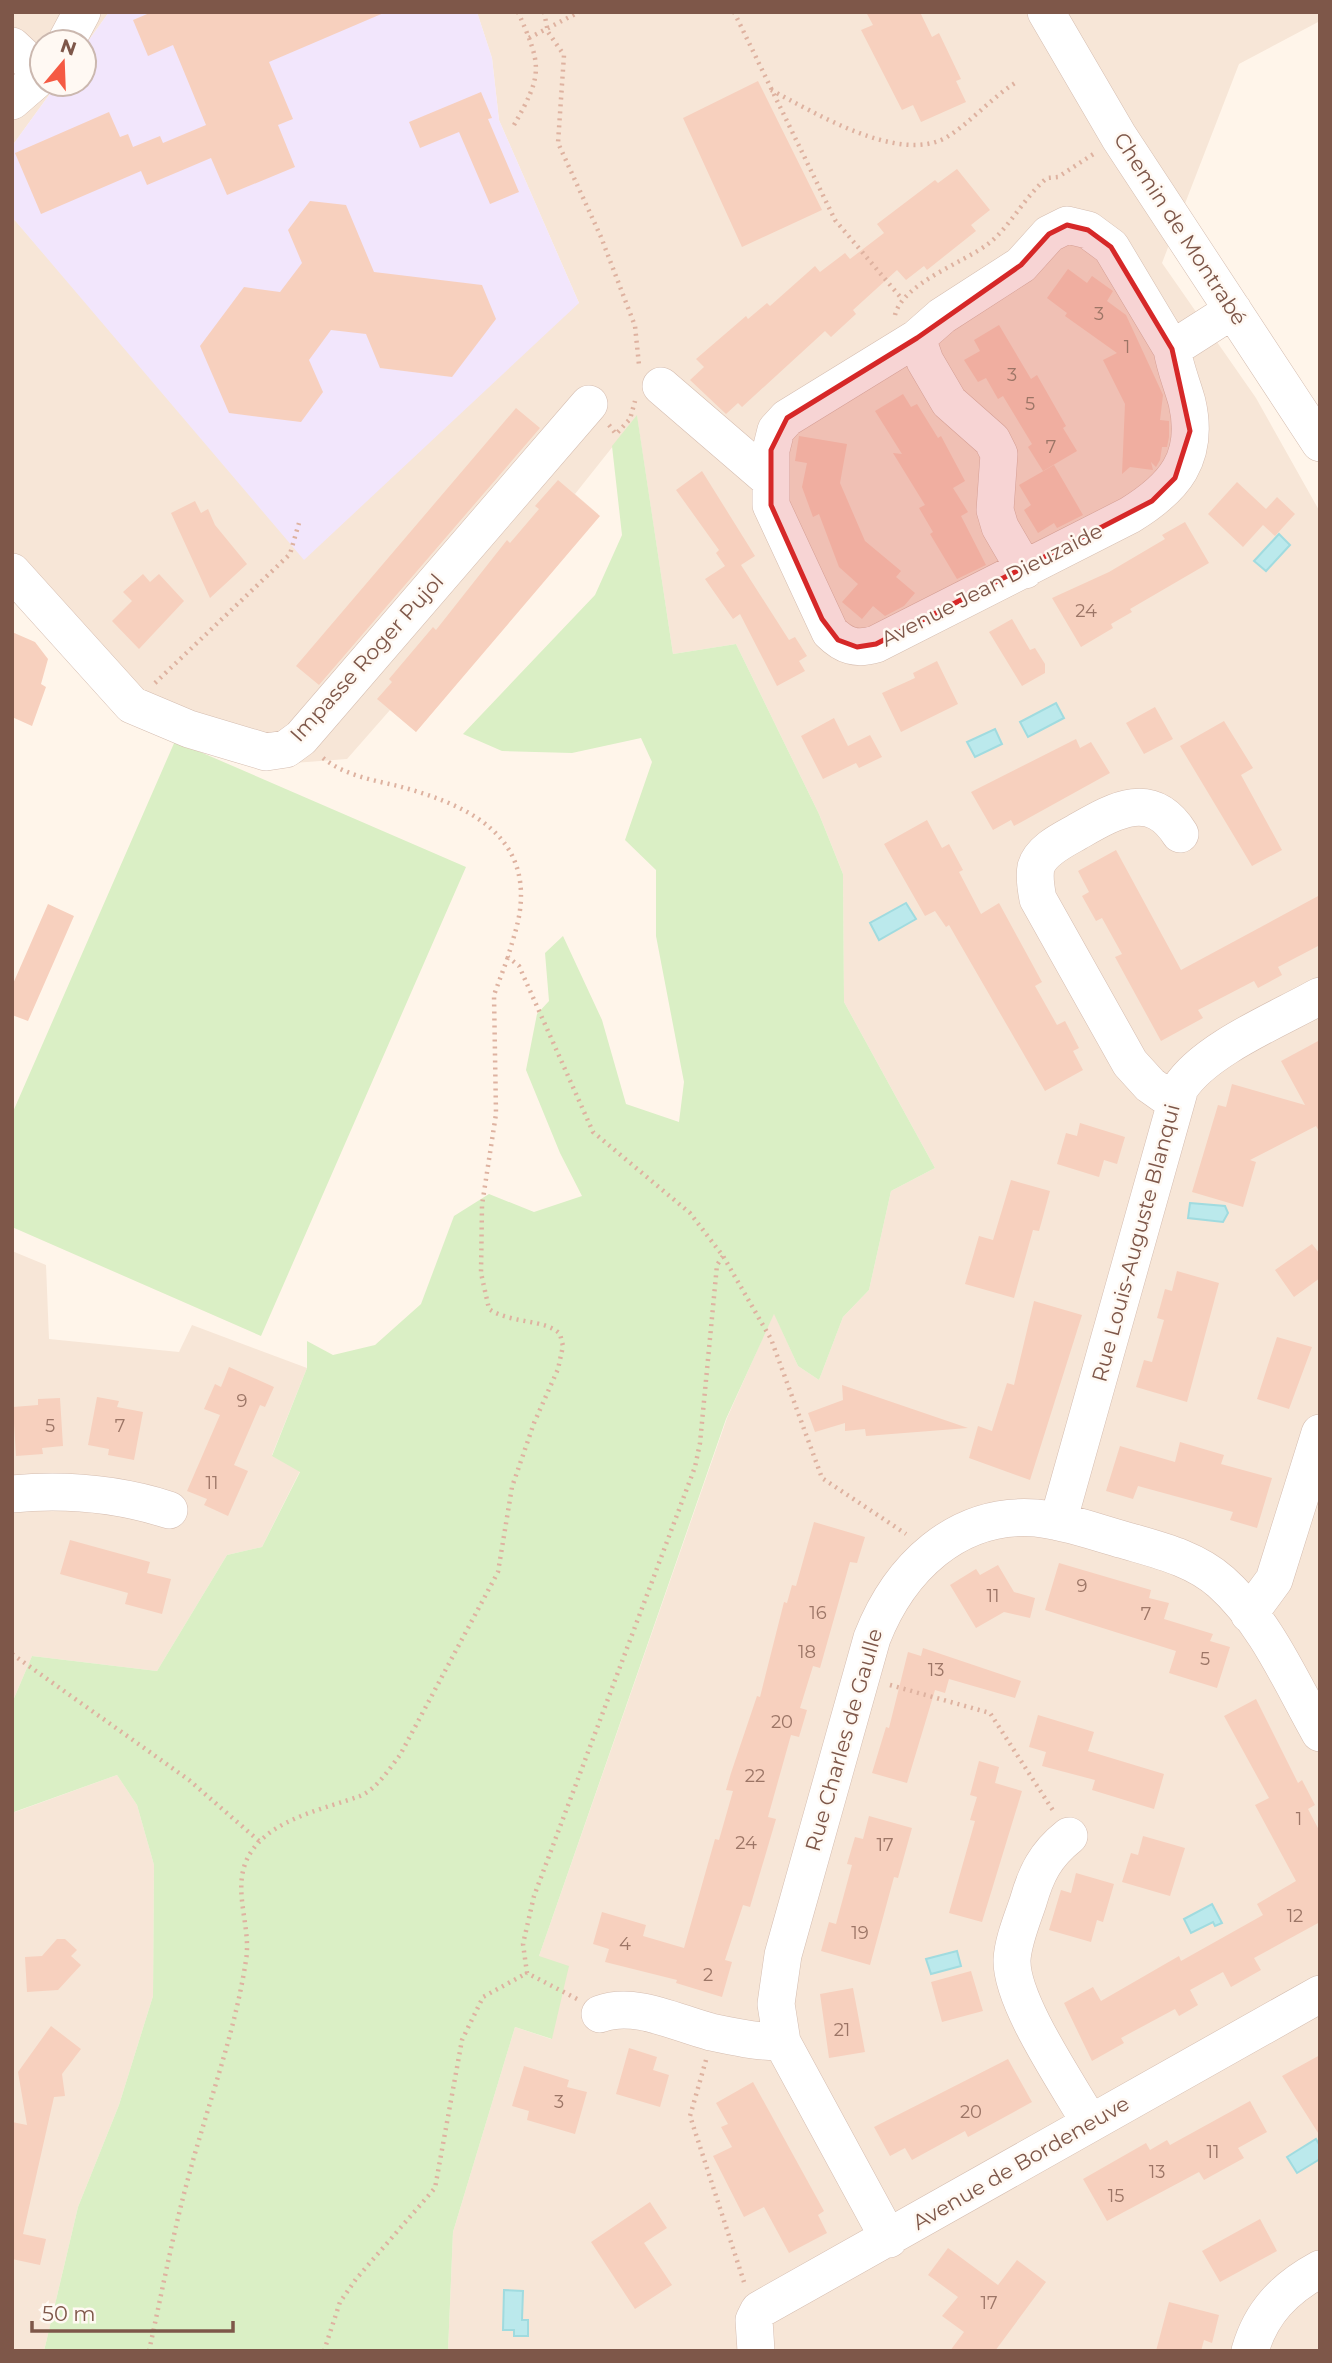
<svg xmlns="http://www.w3.org/2000/svg" width="1332" height="2363" viewBox="0 0 1332 2363" font-family="Montserrat,sans-serif">
<style>
.residential{fill:#f7e6d7}
.education{fill:#f2e6fc}
.green{fill:#daefc5}
.water{fill:#bbe9ec;stroke:#a0dbdf;stroke-width:2}
.building{fill:#f7d0be}
.lines{fill:none;stroke-linecap:round;stroke-linejoin:round}
.minor-casing{stroke:#d5bdb0;stroke-width:38}
.path{stroke:#deb2a0;stroke-width:4.5;stroke-dasharray:2 5;stroke-linecap:butt}
.minor{stroke:#fff;stroke-width:37}
.marked{fill:#d62828;fill-opacity:0.2;stroke:#d62828;stroke-width:5;stroke-linejoin:round}
.labels{text-anchor:middle;stroke-width:5;stroke-linejoin:round;paint-order:stroke}
.number-label{font-size:18px;fill:#9c7566}
.street-label{font-size:21px;fill:#7e5749;stroke:#fff9f3}
</style>
<rect width="100%" height="100%" fill="#fff5ea"/>
<path class="residential" d="M12,12H109L84,47V42H42V84H57L12,146Z
M477,12H1320V21L1239,64L1162,263L1256,398L1320,512V2351H448L453,2232L515,2027L551,2039L539,1956L727,1418L774,1313L798,1366L819,1380L843,1317L869,1290L891,1191L935,1168L844,1002L843,874L819,814L736,644L673,654L637,416L575,494L598,514L416,732L390,710L347,759L267,765L177,734L12,589V217L129,351L579,303L499,120L492,58Z
M12,1251L46,1265L49,1339L179,1352L192,1325L307,1368L272,1455L300,1471L262,1547L227,1555L157,1671L32,1656L12,1703Z
M117,1775L137,1805L154,1865L153,1996L119,2105L78,2207L44,2351H12V1801L15,1812Z"/>
<path class="education" d="M109,12H477L492,58L499,120L579,303L304,560L12,217V146L57,84H84V47Z"/>
<path class="green" d="M637,415L673,654L736,644L819,814L843,874L844,1002L935,1168L891,1191L869,1290L843,1317L819,1380L798,1366L774,1314L726,1419L539,1956L569,1966L552,2039L515,2027L453,2232L448,2351H44L78,2207L119,2105L153,1996L154,1865L137,1805L117,1775L14,1812L12,1703L32,1656L157,1671L227,1555L262,1547L300,1472L272,1456L307,1368V1341L333,1355L375,1345L421,1304L454,1216L489,1194L534,1212L582,1196L560,1153L526,1070L537,1014L549,1001L545,953L563,936L602,1020L626,1104L679,1122L684,1082L656,936V870L625,840L652,762L641,738L572,753L502,751L463,734L595,595L622,535L612,446Z
M175,741L466,867L261,1336L12,1227V1114Z"/>
<path class="water" d="M1279,534L1290,545L1266,571L1254,561Z
M1056,703L1064,718L1028,737L1020,722Z
M995,729L1002,744L975,757L967,742Z
M906,903L916,919L879,940L870,923Z
M1190,1203L1225,1206L1228,1213L1223,1222L1188,1218Z
M1212,1904L1222,1923L1215,1926L1213,1922L1191,1933L1184,1919Z
M957,1951L961,1966L931,1974L926,1959Z
M1316,2139L1320,2146V2159L1297,2173L1287,2157Z
M504,2290L523,2291L522,2320H528V2336H514V2330H503Z"/>
<path class="building" d="M152,12H386L269,62L293,119L278,125L295,167L227,195L211,158L147,185L141,171L41,214L15,153L109,112L120,137L128,134L133,147L160,136L163,143L206,125L173,45L148,56L133,20Z
M866,12H920L932,37L939,33L961,79L956,81L966,102L921,122L913,105L902,110L861,30L873,25Z
M758,81L822,210L742,247L683,118Z
M481,92L492,118L488,119L519,192L490,204L459,132L420,148L409,122Z
M957,169L990,210L971,225L976,231L927,270L924,266L906,280L897,270L853,310L856,314L831,337L825,331L742,407L738,403L726,414L690,380L704,367L696,359L746,316L748,319L767,303L770,306L815,266L820,272L845,253L850,259L884,233L877,224L935,180L938,183Z
M310,201L346,205L374,272L482,285L496,319L452,377L380,368L366,334L331,330L309,360L323,392L301,422L229,413L200,346L244,287L280,292L302,263L288,230Z
M1068,269L1087,283L1092,276L1113,291L1107,301L1126,315L1163,395L1160,420L1169,421V437L1167,447H1162L1160,460L1156,467L1151,462L1153,470L1130,467L1122,474L1125,404L1103,360L1117,353L1065,316L1067,313L1047,298Z
M999,325L1031,379L1037,375L1066,426L1063,428L1077,451L1043,471L1028,447L1032,444L1003,396L998,399L986,378L978,382L964,360L980,351L974,340Z
M903,394L911,407L917,404L938,438L941,436L965,481L953,488L968,512L961,516L986,565L957,579L930,534L933,532L919,508L925,505L893,453L902,454L875,411Z
M516,408L540,428L319,685L296,666Z
M799,436L847,444L840,483L865,541L901,571L896,577L915,593L904,606L885,616L873,606L862,619L842,602L858,584L839,567L819,514L813,517L802,487L807,463L795,461Z
M1054,465L1083,515L1057,528L1054,523L1038,533L1024,510L1031,505L1019,485Z
M702,471L755,556L741,565L789,640L795,637L807,656L799,661L805,671L777,686L740,614L733,619L705,579L725,566L716,553L719,550L676,490Z
M558,480L600,516L416,732L377,699L392,682L389,679L433,627L436,630L507,540L510,543L539,509L535,506Z
M1237,482L1266,509L1277,497L1295,514L1275,536L1263,525L1243,547L1208,514Z
M195,501L201,513L208,509L215,525L247,564L210,598L171,513Z
M1185,522L1209,563L1130,609L1132,612L1111,624L1113,628L1081,647L1052,598L1109,572L1165,539L1162,535Z
M143,574L150,582L159,574L184,601L139,649L112,621L132,601L123,592Z
M1012,619L1030,650L1035,648L1045,664V673L1022,686L989,632Z
M12,632L35,642L48,659L41,684L46,687L32,726L12,717Z
M937,661L958,704L901,732L882,693L915,678L913,673Z
M1155,707L1173,739L1144,754L1126,723Z
M834,718L848,746L870,735L882,757L859,768L856,763L823,779L801,736Z
M1224,721L1253,768L1241,775L1282,850L1252,866L1180,746Z
M1076,739L1080,748L1091,742L1110,773L1014,826L1011,820L993,830L971,792Z
M927,820L942,848L949,844L963,870L959,872L981,914L999,903L1042,982L1035,986L1057,1025L1065,1021L1079,1048L1073,1051L1083,1070L1045,1091L949,925L946,927L935,911L925,916L884,844Z
M1116,850L1181,970L1320,895V945L1278,967L1282,975L1258,988L1254,981L1198,1010L1203,1018L1161,1041L1115,957L1122,954L1102,918L1096,921L1082,896L1089,892L1078,871Z
M48,904L74,916L28,1021L12,1015V986Z
M1320,1040V1133L1316,1126L1250,1160L1256,1162L1243,1207L1192,1192L1218,1105L1226,1107L1232,1084L1305,1105L1281,1061Z
M1080,1123L1125,1137L1117,1164L1104,1160L1099,1177L1057,1164L1066,1133L1077,1136Z
M1011,1180L1050,1191L1039,1231L1033,1230L1014,1298L965,1284L979,1236L993,1240Z
M1312,1244L1320,1254V1278L1294,1297L1275,1270Z
M1177,1271L1219,1283L1187,1402L1136,1387L1144,1360L1152,1362L1164,1320L1157,1318L1165,1289L1172,1291Z
M1034,1301L1082,1315L1030,1480L969,1458L978,1426L992,1431L1007,1383L1014,1385Z
M1277,1337L1312,1347L1289,1409L1257,1399Z
M229,1367L274,1387L265,1407L260,1405L234,1465L248,1471L228,1516L204,1505L207,1499L187,1491L220,1415L204,1409L215,1384L221,1387Z
M842,1385L968,1428L866,1436L865,1429L845,1431V1423L815,1432L808,1413L843,1400Z
M97,1397L119,1401L117,1407L143,1412L134,1460L108,1455L109,1449L88,1445Z
M60,1398L63,1446L42,1448L43,1454L16,1456L13,1407L38,1405V1399Z
M1180,1442L1224,1455L1221,1464L1272,1478L1257,1528L1230,1520L1233,1512L1138,1486L1133,1499L1106,1491L1120,1446L1175,1462Z
M814,1522L865,1537L857,1563L850,1562L820,1668L813,1666L800,1708L807,1710L799,1737L791,1735L768,1817L776,1819L750,1907L743,1905L725,1960L732,1962L722,1997L676,1983L677,1980L605,1962L609,1949L593,1944L602,1912L646,1925L643,1936L684,1948L715,1839L719,1840L733,1791L726,1790L731,1773L757,1696L760,1697L784,1602L787,1603L792,1585L796,1586Z
M70,1540L150,1562L147,1573L171,1579L162,1614L125,1604L128,1593L60,1574Z
M1059,1563L1151,1590L1149,1598L1169,1603L1164,1619L1213,1634L1210,1641L1230,1647L1217,1688L1169,1673L1176,1651L1045,1610Z
M998,1565L1014,1592L1035,1598L1030,1618L1004,1612L976,1628L950,1585L976,1569L980,1575Z
M923,1648L1021,1681L1015,1698L949,1679L945,1693L935,1690L907,1783L872,1773L886,1727L889,1728L908,1652L921,1656Z
M1256,1699L1298,1783L1302,1780L1315,1805L1308,1809L1320,1832V1922L1254,1958L1261,1970L1231,1987L1223,1972L1190,1990L1198,2005L1179,2016L1175,2009L1121,2038L1124,2043L1092,2061L1064,2003L1093,1987L1101,2001L1179,1956L1181,1961L1263,1915L1257,1904L1296,1881L1255,1805L1269,1798L1224,1716Z
M1038,1715L1094,1732L1088,1751L1164,1774L1154,1809L1092,1790L1095,1780L1042,1766L1046,1752L1029,1747Z
M979,1761L999,1767L995,1783L1022,1791L982,1922L949,1913L975,1821L970,1820L977,1797L970,1795Z
M869,1816L912,1828L898,1878L894,1877L870,1965L821,1951L829,1922L836,1924L852,1865L847,1864L855,1837L863,1839Z
M1143,1836L1185,1848L1170,1896L1122,1882L1131,1853L1138,1855Z
M1076,1873L1114,1884L1103,1922L1097,1920L1091,1942L1049,1930L1061,1890L1071,1893Z
M57,1939H65L77,1950L71,1956L81,1965L58,1990L27,1992L25,1957L42,1956Z
M971,1971L983,2011L942,2022L931,1982Z
M853,1988L865,2052L829,2058L820,1994Z
M51,2026L81,2049L62,2074L65,2096L54,2097L23,2234L46,2239L40,2265L12,2259V2122L27,2125L18,2072Z
M629,2048L657,2057L653,2070L669,2075L660,2107L616,2094Z
M1320,2055V2136L1282,2076Z
M1008,2059L1032,2102L968,2137L965,2131L912,2160L905,2148L890,2156L874,2127Z
M524,2066L569,2080L567,2087L587,2092L575,2134L527,2120L529,2111L512,2106Z
M753,2082L824,2211L818,2215L827,2233L789,2253L764,2207L744,2217L713,2156L732,2147L721,2127L728,2124L716,2103Z
M1250,2101L1267,2132L1238,2148L1244,2158L1204,2180L1199,2172L1107,2221L1083,2179L1146,2143L1150,2150L1167,2140L1170,2145Z
M650,2202L667,2228L644,2243L672,2285L635,2309L591,2242Z
M1260,2219L1277,2251L1220,2282L1202,2251Z
M948,2248L998,2285L1017,2260L1046,2282L995,2351H950L964,2332L942,2316L958,2297L928,2275Z
M1169,2302L1219,2315L1212,2343L1204,2340L1201,2351H1156Z"/>
<g class="lines">
<defs>
<path id="minor" d="M1046,12L1119,137L1320,443
M66,42L82,12
M12,46L42,74
M12,101L42,75
M917,338L925,361L949,402L992,440L999,454L995,510L1000,527L1025,570
M1172,349C1175,368 1182,384 1187,402C1200,458 1174,488 1130,515L876,644C856,650 844,646 830,632L771,505V450L776,430L787,418L917,338L942,316L1021,265L1049,234L1067,225L1088,230L1111,247L1172,349L1233,310
M661,386L769,479
M12,572L132,705L189,729L266,752L286,749L301,738L589,404
M1174,1102L1150,1085L1130,1063L1038,899C1036,889 1034,877 1036,867C1041,850 1063,840 1077,832C1114,811 1151,788 1180,834
M12,1494C65,1489 119,1494 169,1510
M1058,1522L1180,1088C1205,1049 1279,1019 1320,996
M1249,1614L1274,1580L1320,1433
M1069,1836C1045,1855 1036,1874 1028,1902C1022,1920 1013,1941 1012,1960C1011,2002 1068,2084 1090,2123
M600,2014C635,2001 676,2023 711,2032C734,2037 758,2042 782,2042
M889,2239L782,2042L776,2004L783,1955L872,1638C899,1569 956,1512 1036,1518C1066,1521 1095,1532 1124,1540C1158,1550 1194,1558 1221,1582C1266,1622 1291,1682 1320,1733
M756,2351L754,2320L759,2310L1320,1994
M1250,2351C1261,2312 1285,2288 1320,2269"/>
</defs>
<use href="#minor" class="minor-casing"/>
<path class="path" d="M544,12L548,32L564,55L558,143L601,237L635,326L639,365
M734,12L835,220L902,299
M529,38L579,12
M771,90C814,112 899,165 947,137C970,123 990,99 1015,83
M514,125C543,74 542,66 518,12
M895,315C903,283 963,263 988,244C1011,226 1024,197 1047,178L1058,177L1095,153
M609,425L616,434L630,419L635,401
M155,683L290,554L299,523
M323,758C344,775 372,780 398,786C461,803 530,831 520,910C518,926 512,942 508,957L519,966L593,1132L690,1213L723,1256L771,1339L822,1478L906,1534
M12,1654L189,1780L259,1841
M890,1685L990,1713L1054,1812
M577,1999L527,1973L523,1944L534,1896L695,1467L700,1443L717,1265L723,1256
M706,2060L690,2116L744,2282
M149,2351C162,2292 173,2233 189,2175C208,2104 235,2033 246,1960C252,1924 229,1886 251,1852C273,1818 328,1808 360,1796C377,1789 389,1769 400,1755L498,1572L512,1487L534,1423L558,1369L563,1346L560,1334C546,1319 511,1324 489,1309L481,1273L482,1205L496,1114L494,995L508,957
M324,2351L340,2302L356,2279L435,2188L462,2040L483,1997L527,1973"/>
<use href="#minor" class="minor"/>
</g>
<path class="marked" d="M1067,225L1088,230L1111,247L1172,349L1190,431L1175,478L1152,501L876,644L857,647L838,640L822,619L771,505V450L787,418L917,338L1021,265L1049,234Z"/>
<g class="labels">
<g class="number-label">
<text x="1099" y="320">3</text>
<text x="1127" y="353">1</text>
<text x="1012" y="381">3</text>
<text x="1030" y="410">5</text>
<text x="1051" y="453">7</text>
<text x="1086" y="617">24</text>
<text x="242" y="1407">9</text>
<text x="50" y="1432">5</text>
<text x="120" y="1432">7</text>
<text x="212" y="1489">11</text>
<text x="1082" y="1592">9</text>
<text x="993" y="1602">11</text>
<text x="818" y="1619">16</text>
<text x="1146" y="1620">7</text>
<text x="807" y="1658">18</text>
<text x="1205" y="1665">5</text>
<text x="936" y="1676">13</text>
<text x="782" y="1728">20</text>
<text x="755" y="1782">22</text>
<text x="1299" y="1825">1</text>
<text x="746" y="1849">24</text>
<text x="885" y="1851">17</text>
<text x="1295" y="1922">12</text>
<text x="860" y="1939">19</text>
<text x="625" y="1950">4</text>
<text x="708" y="1981">2</text>
<text x="842" y="2036">21</text>
<text x="559" y="2108">3</text>
<text x="971" y="2118">20</text>
<text x="1213" y="2158">11</text>
<text x="1157" y="2178">13</text>
<text x="1116" y="2202">15</text>
<text x="989" y="2309">17</text>
</g>
<g class="street-label">
<text transform="translate(1180 229) rotate(57)" y="7">Chemin de Montrabé</text>
<text transform="translate(992 585) rotate(-27)" y="7">Avenue Jean Dieuzaide</text>
<text transform="translate(367 658) rotate(-48)" y="7">Impasse Roger Pujol</text>
<text transform="translate(1136 1243) rotate(-75)" y="7">Rue Louis-Auguste Blanqui</text>
<text transform="translate(844 1740) rotate(-74)" y="7">Rue Charles de Gaulle</text>
<text transform="translate(1021 2163) rotate(-30)" y="7">Avenue de Bordeneuve</text>
</g>
</g>
<rect width="1332" height="2363" fill="none" stroke="#7e5749" stroke-width="28"/>
<g transform="translate(63 63) rotate(19)"><circle r="33" fill="#fff9f3" stroke="#cbb8af" stroke-width="2"/>
<path d="M0-5L12 26L0 18L-12 26Z" fill="#f55a43"/>
<text y="-10" font-size="19" font-weight="bold" text-anchor="middle" fill="#7e5749">N</text>
</g>
<path d="M32 2321v10h201v-10" fill="none" stroke="#7e5749" stroke-width="3.5"/>
<text x="42" y="2321" font-size="21" fill="#7e5749" stroke="#fff9f3" stroke-width="5" paint-order="stroke">50 m</text>
</svg>
